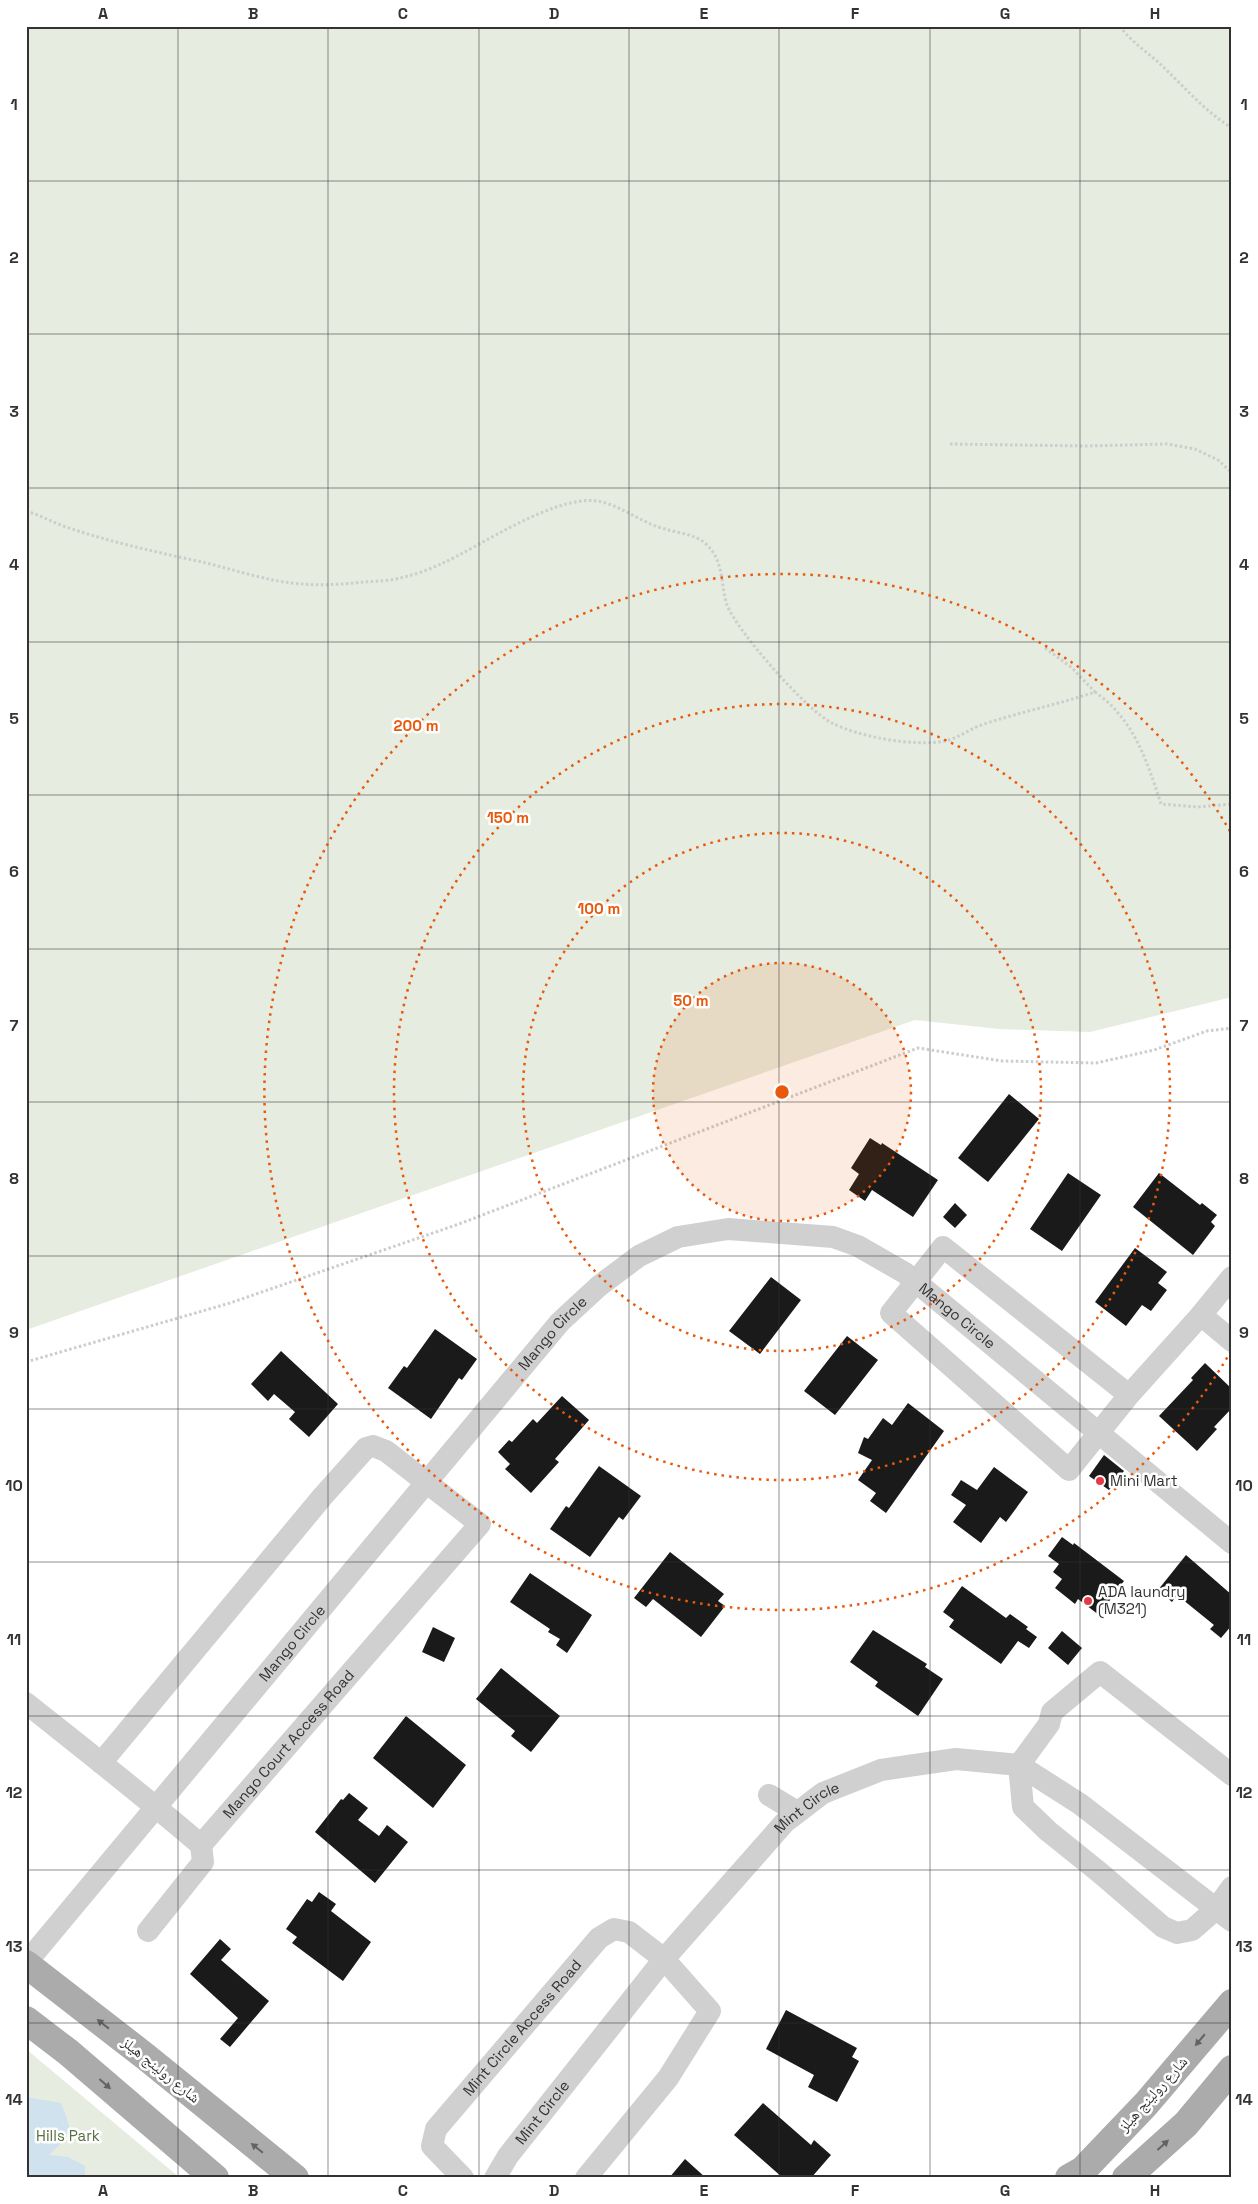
<svg xmlns="http://www.w3.org/2000/svg" width="1258" height="2204" viewBox="0 0 1258 2204" font-family="'Space Grotesk','Noto Naskh Arabic',sans-serif">
<style>
.green{fill:#e6ecdf}
.water{fill:#cfe2ee}
.building{fill:#1a1a1a}
.lines{fill:none;stroke-linecap:round;stroke-linejoin:round}
.path{stroke:#cdcdcd;stroke-width:3;stroke-dasharray:2.5 2.5;stroke-linecap:butt}
.minor{stroke:#d0d0d0;stroke-width:22}
.major{stroke:#ababab;stroke-width:28}
.oneway{fill:#636363}
.grid{fill:none;stroke:#333;stroke-width:1;stroke-opacity:0.55}
.ring{fill:none;stroke:#e8590c;stroke-width:2.5;stroke-dasharray:2.5 5}
.poi-dot{fill:#e63946;stroke:#fff;stroke-width:2}
.labels{text-anchor:middle;stroke-width:5;stroke-linejoin:round;paint-order:stroke}
.street-label{font-size:15px;fill:#333;stroke:#fff}
.poi-label{font-size:15px;fill:#333;stroke:#fff;text-anchor:start}
.park-label{font-size:15px;fill:#56703f;stroke:#fff}
.centre{fill:#e8590c;stroke:#fff;stroke-width:2.5}
.ring-label{font-size:15px;text-anchor:middle;font-weight:bold;fill:#e8590c;stroke:#fff;stroke-width:5;stroke-linejoin:round;paint-order:stroke}
.neatline{fill:none;stroke:#333;stroke-width:2}
.grid-label{font-size:16px;text-anchor:middle;font-weight:bold;fill:#333}
</style>
<rect width="100%" height="100%" fill="#fff"/>
<path class="green" d="M26,26H1232V997L1090,1032L999,1029L915,1020L26,1330Z
M26,2049L180,2178H26Z"/>
<path class="water" d="M26,2097L61,2103C74,2135 73,2132 49,2155L68,2157L85,2166V2178H26Z"/>
<path class="building" d="M1009,1094L1039,1119L988,1182L958,1158Z
M870,1138L881,1145L882,1143L938,1180L913,1217L872,1190L865,1201L849,1190L859,1174L851,1168Z
M1068,1173L1101,1195L1062,1251L1030,1229Z
M1159,1173L1200,1205L1202,1203L1217,1215L1211,1222L1215,1226L1193,1255L1133,1207Z
M955,1203L967,1215L955,1228L943,1217Z
M1135,1248L1167,1272L1158,1283L1167,1290L1151,1311L1142,1305L1126,1326L1095,1302Z
M771,1277L801,1300L760,1354L729,1331Z
M435,1329L477,1359L462,1380L459,1378L431,1419L388,1388L404,1366L407,1368Z
M847,1336L878,1360L835,1415L804,1391Z
M281,1351L338,1404L309,1437L289,1419L295,1412L274,1394L268,1401L251,1384Z
M1205,1363L1232,1389V1408L1214,1427L1217,1429L1197,1451L1159,1416L1193,1380L1191,1378Z
M562,1396L589,1420L555,1459L559,1462L531,1493L505,1469L510,1464L498,1452L509,1440L512,1442L533,1419L537,1423Z
M908,1403L944,1431L886,1513L870,1501L876,1493L858,1480L872,1460L858,1453L864,1437L868,1439L883,1418L892,1425Z
M1104,1455L1124,1471L1109,1490L1089,1476Z
M599,1466L641,1496L623,1520L619,1517L590,1557L550,1529L566,1506L569,1508Z
M994,1467L1028,1492L1006,1522L1000,1517L981,1543L953,1522L966,1505L951,1495L961,1480L977,1490Z
M1062,1537L1073,1545L1074,1543L1124,1581L1099,1615L1078,1599L1075,1604L1055,1588L1062,1579L1053,1572L1059,1564L1048,1556Z
M670,1552L724,1594L718,1601L725,1606L701,1637L653,1599L646,1607L634,1598Z
M1186,1555L1232,1595V1625L1221,1638L1210,1629L1214,1625L1177,1595L1172,1602L1158,1590Z
M530,1573L592,1615L567,1653L556,1645L560,1639L548,1632L550,1629L510,1602Z
M962,1586L1006,1618L1010,1614L1028,1627L1026,1629L1037,1637L1029,1648L1018,1641L1001,1664L949,1627L954,1620L943,1612Z
M433,1627L455,1638L444,1662L422,1652Z
M873,1630L927,1664L925,1667L943,1679L918,1716L875,1686L878,1682L850,1662Z
M1062,1631L1082,1648L1068,1665L1048,1648Z
M501,1668L560,1716L531,1752L511,1736L515,1731L476,1699Z
M406,1716L466,1765L433,1808L373,1758Z
M349,1793L368,1808L358,1820L379,1836L387,1825L408,1842L375,1883L315,1832L341,1799L343,1800Z
M319,1892L336,1904L331,1911L371,1942L343,1981L292,1943L297,1937L286,1929L307,1899L312,1902Z
M220,1939L231,1949L221,1960L269,2001L230,2047L220,2039L238,2018L190,1974Z
M786,2010L857,2048L852,2057L859,2061L837,2102L808,2087L814,2075L766,2049Z
M763,2103L811,2145L814,2140L831,2155L811,2178H783L734,2135Z
M685,2159L706,2178H669Z"/>
<g class="lines">
<path class="path" d="M1120,26C1130,41 1146,51 1159,63C1183,85 1204,111 1232,128
M950,444L1086,446L1167,444L1195,449L1218,460L1232,473
M26,511C40,515 52,522 66,527C110,542 156,552 202,562C232,569 273,583 303,584C323,586 344,584 364,582C376,581 389,581 400,578C414,575 428,570 441,564C481,546 554,495 597,501C621,505 641,523 665,529C678,533 694,534 705,543C725,561 720,584 727,605C737,631 807,711 832,723C859,737 915,747 945,741C959,738 971,728 984,724C1021,712 1059,704 1095,692C1103,698 1112,705 1118,713C1140,738 1151,773 1161,804L1198,807L1232,804
M1045,648L1071,667L1095,692
M26,1362L230,1303L459,1224L918,1048L1002,1061L1096,1063L1154,1050L1207,1031L1232,1028"/>
<g class="minor">
<path d="M1232,1277L1201,1315L1232,1341"/>
<path d="M1129,1395L943,1247L891,1313L1069,1470L1129,1395L1201,1315"/>
<path id="s1" d="M26,1703C85,1750 144,1796 201,1845L480,1524L386,1451L373,1446L366,1448L323,1496L101,1763"/>
<path d="M1232,1775L1100,1672L1052,1712L1049,1724L1019,1765L1023,1807L1048,1831L1099,1872L1163,1927L1177,1933L1192,1930L1216,1909L1232,1887"/>
<path d="M769,1795L797,1812"/>
<path d="M148,1931L203,1862L201,1845"/>
<path id="s2" d="M26,1963L560,1322L599,1286L639,1256L678,1237L728,1229L833,1237L858,1246L905,1273L1232,1543"/>
<path id="s3" d="M463,2178L432,2146L436,2129L599,1938L614,1929L629,1932L664,1959L710,2011L668,2078L586,2178"/>
<path id="s4" d="M495,2178L508,2156L664,1959L785,1822L823,1793L881,1770L956,1759L1019,1765L1080,1804L1232,1921"/>
</g>
<path class="major" d="M26,1964L146,2057L295,2178
M26,2020L68,2052L215,2178
M1069,2178L1083,2170L1146,2104L1232,2003
M1126,2178L1186,2124L1232,2069"/>
</g>
<defs><path id="oneway-solid" d="M-6-.8H1V-3.2L6.5 0L1 3.2V.8H-6Z" transform="scale(1.25)"/></defs>
<g class="oneway">
<use href="#oneway-solid" transform="translate(103 2024) rotate(-142)"/>
<use href="#oneway-solid" transform="translate(1200 2040) rotate(130)"/>
<use href="#oneway-solid" transform="translate(105 2084) rotate(41)"/>
<use href="#oneway-solid" transform="translate(1163 2145) rotate(-42)"/>
<use href="#oneway-solid" transform="translate(257 2148) rotate(-141)"/>
</g>
<path class="grid" d="M178,26V2178M328,26V2178M479,26V2178M629,26V2178M779,26V2178M930,26V2178M1080,26V2178M26,181H1232M26,334H1232M26,488H1232M26,642H1232M26,795H1232M26,949H1232M26,1102H1232M26,1256H1232M26,1409H1232M26,1562H1232M26,1716H1232M26,1870H1232M26,2023H1232"/>
<circle cx="782" cy="1092" r="129" fill="#e8590c" fill-opacity=".12"/>
<g class="ring">
<circle cx="782" cy="1092" r="129"/>
<circle cx="782" cy="1092" r="259"/>
<circle cx="782" cy="1092" r="388"/>
<path d="M1231 1351A518 518 0 1 1 1231 833"/>
</g>
<g class="poi-dot">
<circle cx="1100" cy="1481" r="5"/>
<circle cx="1088" cy="1601" r="5"/>
</g>
<g class="labels">
<g class="street-label">
<text dy="5" stroke="none"><textPath href="#s2" startOffset="1285">Mango Circle</textPath></text>
<text dy="5" stroke="none"><textPath href="#s2" startOffset="821">Mango Circle</textPath></text>
<text dy="5" stroke="none"><textPath href="#s2" startOffset="416">Mango Circle</textPath></text>
<text dy="5" stroke="none"><textPath href="#s1" startOffset="359">Mango Court Access Road</textPath></text>
<text dy="5" stroke="none"><textPath href="#s4" startOffset="486">Mint Circle</textPath></text>
<text dy="5" stroke="none"><textPath href="#s3" startOffset="195">Mint Circle Access Road</textPath></text>
<text transform="translate(161 2070) rotate(39)" y="5">شارع رولينج هيلز</text>
<text transform="translate(1153 2094) rotate(-48)" y="5">شارع رولينج هيلز</text>
<text dy="5" stroke="none"><textPath href="#s4" startOffset="81">Mint Circle</textPath></text>
</g>
<g class="poi-label">
<text x="1110" y="1486">Mini Mart</text>
<text x="1098" y="1597">ADA laundry<tspan x="1098" dy="17">(M321)</tspan></text>
</g>
<g class="park-label">
<text x="68" y="2141">Hills Park</text>
</g>
</g>
<circle cx="782" cy="1092" r="8" class="centre"/>
<g class="ring-label">
<text x="416" y="731">200 m</text>
<text x="508" y="823">150 m</text>
<text x="599" y="914">100 m</text>
<text x="691" y="1006">50 m</text>
</g>
<rect width="1258" height="2204" fill="none" stroke="#ffffff" stroke-width="55"/>
<rect x="28" y="28" width="1202" height="2148" class="neatline"/>
<g class="grid-label">
<text x="103" y="19">A</text>
<text x="253" y="19">B</text>
<text x="403" y="19">C</text>
<text x="554" y="19">D</text>
<text x="704" y="19">E</text>
<text x="855" y="19">F</text>
<text x="1005" y="19">G</text>
<text x="1155" y="19">H</text>
<text x="14" y="110">1</text>
<text x="1244" y="110">1</text>
<text x="14" y="263">2</text>
<text x="1244" y="263">2</text>
<text x="14" y="417">3</text>
<text x="1244" y="417">3</text>
<text x="14" y="570">4</text>
<text x="1244" y="570">4</text>
<text x="14" y="724">5</text>
<text x="1244" y="724">5</text>
<text x="14" y="877">6</text>
<text x="1244" y="877">6</text>
<text x="14" y="1031">7</text>
<text x="1244" y="1031">7</text>
<text x="14" y="1184">8</text>
<text x="1244" y="1184">8</text>
<text x="14" y="1338">9</text>
<text x="1244" y="1338">9</text>
<text x="14" y="1491">10</text>
<text x="1244" y="1491">10</text>
<text x="14" y="1645">11</text>
<text x="1244" y="1645">11</text>
<text x="14" y="1798">12</text>
<text x="1244" y="1798">12</text>
<text x="14" y="1952">13</text>
<text x="1244" y="1952">13</text>
<text x="14" y="2105">14</text>
<text x="1244" y="2105">14</text>
<text x="103" y="2196">A</text>
<text x="253" y="2196">B</text>
<text x="403" y="2196">C</text>
<text x="554" y="2196">D</text>
<text x="704" y="2196">E</text>
<text x="855" y="2196">F</text>
<text x="1005" y="2196">G</text>
<text x="1155" y="2196">H</text>
</g>
</svg>
